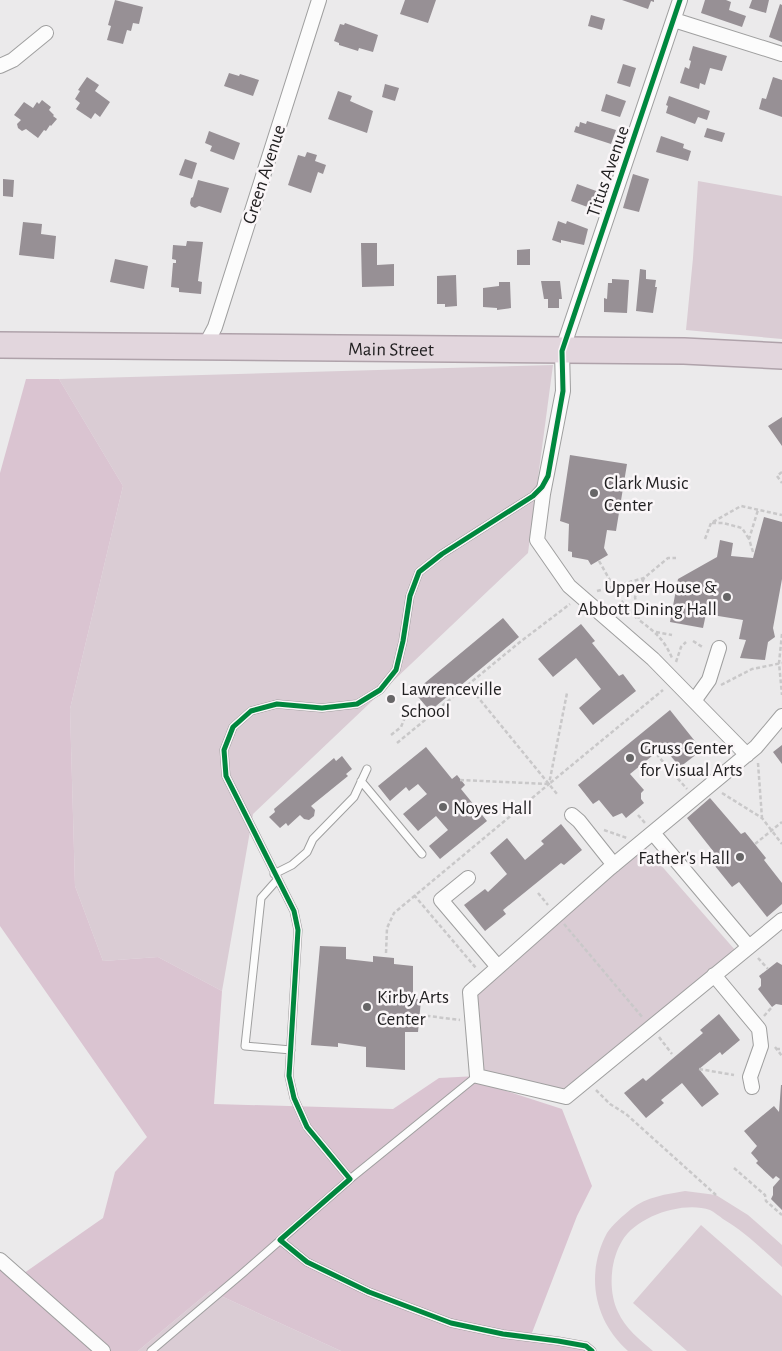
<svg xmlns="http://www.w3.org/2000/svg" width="782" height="1351" viewBox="0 0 782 1351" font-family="'Alegreya Sans',sans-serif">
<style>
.green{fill:#daccd4}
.forest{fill:#dac4d1}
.building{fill:#979095}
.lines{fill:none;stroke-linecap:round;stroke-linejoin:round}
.lane-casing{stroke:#9f9f9f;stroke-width:9}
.street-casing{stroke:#9f9f9f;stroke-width:16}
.highway-casing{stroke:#afa2aa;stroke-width:28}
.path{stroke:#c9c8c9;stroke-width:2.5;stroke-dasharray:4 2.5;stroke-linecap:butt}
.lane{stroke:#fcfcfc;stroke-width:7}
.street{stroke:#fcfcfc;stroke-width:14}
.highway{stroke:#e2d6dd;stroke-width:25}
.cycleway-casing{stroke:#faf6f8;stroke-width:8}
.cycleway{stroke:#00873e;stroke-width:5}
.poi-dot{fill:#676667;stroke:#faf6f8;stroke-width:2}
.labels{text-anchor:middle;stroke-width:5;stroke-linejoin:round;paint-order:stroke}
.street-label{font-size:19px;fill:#201f20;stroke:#faf6f8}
.poi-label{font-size:19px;fill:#201f20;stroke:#faf6f8;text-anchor:start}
</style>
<rect width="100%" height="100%" fill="#ebeaeb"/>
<path class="green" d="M698,181L782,196V339L686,330L693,258Z
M553,365L528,553L253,814L222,991L158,957L103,961L75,886L70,709L123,486L59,379Z
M645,847L735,950L564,1090L483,1071L476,994Z
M685,1191L716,1195L748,1215L782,1245V1267C763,1250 745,1232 723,1219C719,1216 714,1212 710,1210C683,1201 637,1216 622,1241C610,1261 608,1291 618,1312C625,1328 640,1340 653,1351H628C594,1321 585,1274 607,1233C612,1225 624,1215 631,1209C646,1197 667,1194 685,1191Z
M701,1225L782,1296V1351H687L633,1303Z
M210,1291L341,1351H138Z"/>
<path class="forest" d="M26,379H59L123,486L70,709L75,886L103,961L158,957L222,991L214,1104L393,1109L439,1078L477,1076L494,1087L562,1109L592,1186L577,1216L530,1338L589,1350V1351H341L210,1291L138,1351H0V1265L17,1278L103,1218L115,1172L147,1137L0,926V473Z"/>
<path class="building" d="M115,0L143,7L139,24L133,23L131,31L127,30L123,44L107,40L111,26L108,25Z
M405,0H436L428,23L400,14Z
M622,0H654V2L651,1L648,9Z
M705,0H726L731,2L729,10L746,16L742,27L701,13Z
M752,0H769L766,13L749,8Z
M780,4L782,5V42L769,37Z
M591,15L605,19L602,30L588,26Z
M345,23L378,35L373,52L359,48L358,51L339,45V43L334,41L340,24L344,25Z
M693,46L727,56L722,71L710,68L705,85L700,83L699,89L680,83L685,67L689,69L691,61L689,60Z
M623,64L636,68L630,87L617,83Z
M229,73L239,76L240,74L259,80L253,96L224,86Z
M87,77L99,85L95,91L110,102L100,117L95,113L91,119L76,109L80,103L75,99L80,91L78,90Z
M773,77L782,80V117L759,109L762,98L766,99Z
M385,84L399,88L395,101L382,97Z
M338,91L352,96L350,101L373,111L367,133L328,119Z
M606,94L626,101L620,117L601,111Z
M669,96L710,111L707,120L698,117L695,124L666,113L668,106L666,105Z
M42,100L51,107L49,110L54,115L53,116L57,119L51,126L50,125L46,131L44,130L38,138L26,129L22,131L18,128L17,124L21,120L14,115L24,102L33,108L37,102L39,104Z
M587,121L616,130L611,144L574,132L576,126L579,127L580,122L586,124Z
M707,128L725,133L722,142L704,137Z
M209,131L240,143L234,160L210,151L212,146L205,143Z
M661,136L684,144L683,148L691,151L688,161L656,152Z
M307,152L317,155L315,161L326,165L323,174L318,172L311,193L288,185L298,155L305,157Z
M185,159L197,163L192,179L179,175Z
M633,174L649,179L639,212L623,208Z
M3,179L14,180L13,197L3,196Z
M198,180L229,188L221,213L199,206L195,208L191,206L190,203L191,198L193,197Z
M577,184L599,192L593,209L571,201Z
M558,221L566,224L567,221L588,229L584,245L561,240V243L552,240Z
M23,222L42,224L41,234L56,236L54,259L19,255Z
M187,241L203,242L198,281L202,282L201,294L179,292V288L171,287L173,263H176V260L172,259L173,245L186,246Z
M361,243H377V265L394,264V286L362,287Z
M530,249V265H517V250Z
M115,259L148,266L144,289L110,282Z
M640,269L646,270V279L656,280L655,287H657L653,313L636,311Z
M456,275L457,306L445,307V304H437V276Z
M612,279L629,280L627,313L604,312V298L607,299L608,283H612Z
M541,281H560L562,299H559V308H548V299H544Z
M499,282H510L511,308L497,310V308L483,307V288L499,286Z
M782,417V446L768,426Z
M570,455L627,464L616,531L607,530L604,548L608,555L591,565L588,560L572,557V552L568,551L569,524L560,521Z
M764,517L782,522V579L773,628L775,637L768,642L765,660L740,658L746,640L739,639L743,620L706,614L703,628L670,622L678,579L717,557L720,540L733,543L731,556L753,558Z
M503,618L519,637L430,711L414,692Z
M581,624L595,641L592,643L619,676L623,674L636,691L593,725L579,708L601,689L576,658L553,677L538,659Z
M670,710L702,750L680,767L663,747L630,774L644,790L641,793V799L644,803L626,818L622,813L613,817L599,800L593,804L578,785Z
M782,745V764L773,752Z
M426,747L452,779L457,775L465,785L461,789L487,821L440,859L429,846L448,830L436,816L418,831L403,814L427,794L418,784L409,791L406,787L390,801L378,786Z
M342,756L352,769L346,774L348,776L311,806L315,810L314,816L309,820L304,819L300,815L288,826L286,823L280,828L269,817L275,812L274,809L334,758L336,761Z
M710,798L741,834L745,832L766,858L764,860L782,883V904L767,917L739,882L732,887L711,861L717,856L687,818Z
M561,824L582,850L564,865L561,863L503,910L506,914L485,931L464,905L485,889L488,892L507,874L490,853L507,838L525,860L544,844L541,841Z
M320,946L346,947V959L373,962V956L394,958V964L413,966V998L421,1000L418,1032H405V1070L366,1067V1047L338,1043V1047L311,1045Z
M777,962L782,965V1005L776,1004L772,1007L758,989L761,986V979L759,976Z
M719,1014L740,1040L722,1055L720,1052L699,1069L719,1094L702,1107L682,1083L661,1100L664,1103L646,1118L624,1093L643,1078L646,1081L703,1033L700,1030Z
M781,1085H782V1210L771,1199L773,1195V1187L780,1179L776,1176L773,1179L756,1163L758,1161L751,1153L757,1146L744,1131L774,1106L779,1112Z"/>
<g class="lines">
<defs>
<path id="lane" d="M361,781L422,854
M274,874L292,865L307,852L313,839L354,797L367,769
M277,880L261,898L245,1046L291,1050
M350,1179L307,1127L294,1098L289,1076L298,930L294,911L226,776L224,750L233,727L251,711L277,704L322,708L357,704L380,690L396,670L403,641L410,596L419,572L442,554L533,496L543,485
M280,1240L307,1262L369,1292L451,1323L503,1334L558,1341L586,1346L592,1351
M151,1351L244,1272L350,1179L477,1076"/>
<path id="street" d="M680,0L562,351L563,391L543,494L537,540L569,586L653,659L747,755
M674,20L782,54
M0,66L13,60L46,33
M205,346L215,327L319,0
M694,701L709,680L719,648
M782,716L756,747L610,868L470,992L477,1076L566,1097L782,920
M572,815L579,821L614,865
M653,833L749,947
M468,878L441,900L498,967
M714,975L759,1029L761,1046L750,1077L752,1087
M0,1260L103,1351"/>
<g id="highway">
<path id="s1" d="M0,345L684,351L782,356"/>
</g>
</defs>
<use href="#lane" class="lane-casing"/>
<use href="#street" class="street-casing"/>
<use href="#highway" class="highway-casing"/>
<path class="path" d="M782,472L777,476L782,483
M712,523H723L742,528L749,539
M705,539L711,523L741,506L782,515
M753,552L749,539L758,510
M599,561L627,610L638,619
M644,578L635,597L639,620C655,632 664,639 672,658
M597,591L644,578L668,558H676
M656,632L672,635
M782,634L779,663L782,695
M693,641L704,648
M676,662L681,647L686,642
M468,685L557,794
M721,685L752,669L782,663
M391,735L401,727L406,715L422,702
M397,743L520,642L570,604
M665,750L658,756L687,789
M758,763L762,818
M460,780L549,784L663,690
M722,793L762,818L782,844
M638,815L645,823
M604,830L627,838
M755,844L782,822
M538,893L548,905
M414,895L476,968
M564,924L643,1018
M386,953L387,928L394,913L549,784L567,693
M758,958L768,969
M420,1015L460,1020
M764,1016L772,1007
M659,1037L672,1054
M775,1047L782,1056
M776,1049H782
M699,1069L734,1075
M596,1090L610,1104L626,1114L716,1195
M734,1168L765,1195L766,1201L782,1215"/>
<use href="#lane" class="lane"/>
<use href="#street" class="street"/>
<use href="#highway" class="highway"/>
<defs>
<path id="cycleway" d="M592,1351L586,1346L558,1341L503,1334L451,1323L369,1292L307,1262L280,1240L350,1179L307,1127L294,1098L289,1076L298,930L294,911L226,776L224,750L233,727L251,711L277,704L322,708L357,704L380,690L396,670L403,641L410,596L419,572L442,554L533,496L542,487L548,476L563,391L562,351L680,0"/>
</defs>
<use href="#cycleway" class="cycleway-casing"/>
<use href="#cycleway" class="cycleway"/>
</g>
<g class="poi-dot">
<circle cx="594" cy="493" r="5"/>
<circle cx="727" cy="597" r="5"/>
<circle cx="391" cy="699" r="5"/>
<circle cx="630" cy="758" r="5"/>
<circle cx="443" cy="807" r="5"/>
<circle cx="740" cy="857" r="5"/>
<circle cx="367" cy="1007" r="5"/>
</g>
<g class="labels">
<g class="street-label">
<text transform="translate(607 171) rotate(-71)" y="7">Titus Avenue</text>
<text transform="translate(263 174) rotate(-72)" y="7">Green Avenue</text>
<text dy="7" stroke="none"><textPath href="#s1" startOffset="391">Main Street</textPath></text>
</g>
<g class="poi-label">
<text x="604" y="489">Clark Music<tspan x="604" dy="22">Center</tspan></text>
<text x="717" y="593" text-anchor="end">Upper House &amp;<tspan x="717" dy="22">Abbott Dining Hall</tspan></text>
<text x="401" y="695">Lawrenceville<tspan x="401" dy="22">School</tspan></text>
<text x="640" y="754">Gruss Center<tspan x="640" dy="22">for Visual Arts</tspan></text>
<text x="453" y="814">Noyes Hall</text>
<text x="730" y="864" text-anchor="end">Father's Hall</text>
<text x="377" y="1003">Kirby Arts<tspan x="377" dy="22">Center</tspan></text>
</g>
</g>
</svg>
